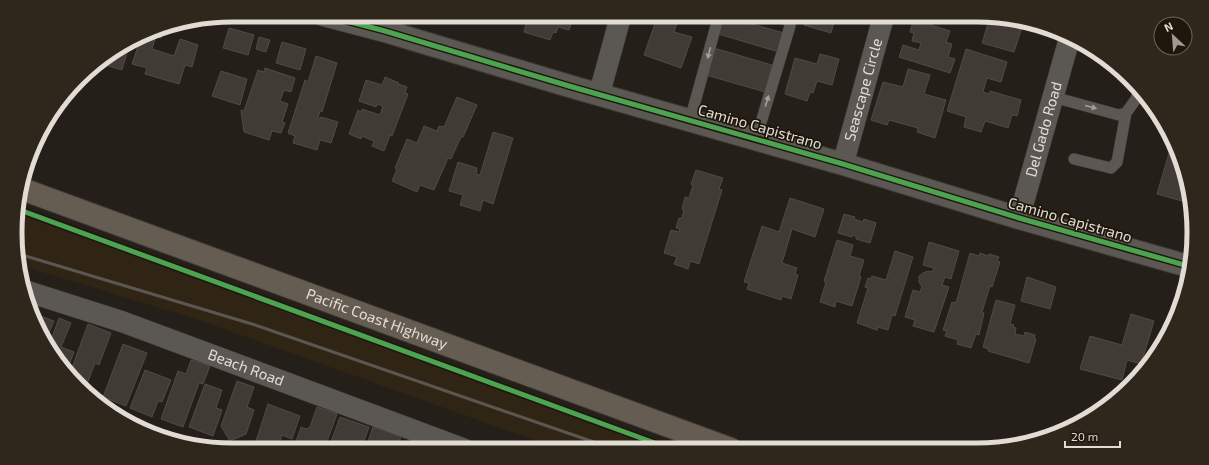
<svg xmlns="http://www.w3.org/2000/svg" width="1209" height="465" viewBox="0 0 1209 465" font-family="'Exo 2',sans-serif">
<style>
.built{fill:#302515}
.building{fill:#403b35;stroke:#4f4b45}
.lines{fill:none;stroke-linecap:round;stroke-linejoin:round}
.lane-casing{stroke:#403b37;stroke-width:12}
.street-casing{stroke:#403b37;stroke-width:22}
.secondary-casing{stroke:#403b37;stroke-width:24}
.primary-casing{stroke:#403b37;stroke-width:24}
.lane{stroke:#5b5752;stroke-width:11}
.street{stroke:#5b5752;stroke-width:21}
.secondary{stroke:#5b5752;stroke-width:22}
.primary{stroke:#655c52;stroke-width:22}
.rail{stroke:#5b5652;stroke-width:3}
.cycleway-casing{stroke:#1f170b;stroke-width:8}
.cycleway{stroke:#4ca352;stroke-width:5}
.oneway{fill:#a5a09a}
.labels{text-anchor:middle;stroke-width:3.5;stroke-linejoin:round;paint-order:stroke}
.street-label{font-size:15px;fill:#e2dcd5;stroke:#1f170b}
.rim{fill:none;stroke:#e2dcd5;stroke-width:5}
</style>
<rect width="100%" height="100%" fill="#241f18"/>
<path class="built" d="M17,209L228,286L671,449H563L517,434L196,319L19,265Z"/>
<path class="building" d="M526,15H573V18L569,30L558,27L556,33L553,32L550,40L524,32L526,24L524,23Z
M658,15H680L674,32L692,37L681,68L644,55Z
M808,15H851L850,19L836,15L831,33L804,25Z
M915,15H927L933,17L931,25L950,31L946,42L952,44L948,57L955,59L950,73L899,57L903,45L919,50L921,43L912,41L914,33L910,32Z
M723,16L784,33L779,52L718,34Z
M990,17L1024,21L1014,52L982,43Z
M165,26L161,38L156,36L152,49L174,56L180,39L198,45L192,67L185,65L179,84L145,74L147,68L132,64L140,40Z
M229,28L254,35L248,55L223,48Z
M259,37L270,40L266,52L256,49Z
M282,42L306,49L300,70L276,63Z
M129,46L122,70L99,63Z
M714,48L772,65L765,92L706,75Z
M966,49L1007,62L1001,82L987,78L983,92L990,94V91L1021,100L1017,116L1012,115L1008,128L985,121L981,132L964,127L966,117L947,111Z
M820,54L839,59L832,85L817,81L813,93L810,92L807,101L785,94L795,58L817,64Z
M316,56L337,63L322,112L320,111L318,118L320,119L321,117L338,122L331,143L320,140L317,150L293,143L295,136L288,133L305,80L308,82Z
M265,68L295,78L291,92L284,90L280,101L288,104L282,122L285,123L281,133L272,131L269,140L244,132L241,110L244,111L258,70L264,72Z
M908,69L930,75L924,94L946,100L935,138L917,132L918,128L889,120L887,125L871,120L883,82L903,87Z
M221,71L247,79L240,105L212,96Z
M385,77L399,83L398,84L407,87L405,93L408,94L392,136L390,135L384,151L372,146L374,141L362,136L361,139L349,134L358,110L361,112L362,109L380,115L383,106L377,104L376,107L359,101L366,80L382,85Z
M457,97L477,105L463,137H461L451,159L448,158L434,190L420,185L417,192L392,181L397,169L395,168L407,139L417,143L424,126L437,131L439,126L444,127Z
M493,132L513,138L493,204L483,200L480,211L460,205L463,195L449,191L458,162L477,168L476,174L480,175Z
M1172,143L1190,198L1189,203L1157,194Z
M696,170L723,178L719,189L722,190L699,264L690,261L688,269L674,264L677,257L664,253L671,230L679,232L680,229L676,228L679,218H682L684,210L682,209L685,197L689,198L693,185L691,184Z
M790,198L824,209L815,237L792,229L782,263L797,268L795,274L798,275L791,299L782,296L781,300L747,289L749,283L744,282L762,226L779,232Z
M844,214L855,217L854,219L863,222L864,219L876,223L870,243L856,239V236L853,235L852,237L838,233Z
M837,240L853,245L850,256L864,260L859,276L861,277L852,306L836,301L835,307L820,302L826,282L824,281Z
M929,242L959,251L951,279L945,277L942,285L949,287L934,332L913,326L915,320L905,317L913,290L920,292L922,287L919,282V276L923,273L928,271L932,272L934,268L923,265Z
M895,251L913,257L895,316L892,315L888,330L878,327L877,330L857,323L868,288L865,287L868,278L871,279L872,276L886,280Z
M970,253L979,256L980,253L988,256L989,254L999,257L997,261L1000,262L992,287L990,286L982,312L984,313L979,335L976,334L971,348L957,344L958,340L945,336L947,331L943,330L952,302L956,303Z
M1027,277L1056,287L1050,309L1021,301Z
M996,300L1015,305L1010,324L1014,325L1013,327L1016,328L1015,334L1024,336L1025,332L1035,335L1034,339H1036L1029,363L988,351L989,349L983,347Z
M35,314L54,321L46,340Z
M1131,314L1154,321L1141,364L1127,360L1122,380L1080,369L1090,336L1122,345Z
M59,318L71,323L61,347L74,352L67,370L52,353L49,346Z
M88,324L111,333L99,365L95,363L85,389L70,373Z
M123,344L147,353L126,406L103,397Z
M191,360L210,366L203,384L199,383L183,427L161,419L178,371L186,374Z
M145,370L171,380L162,402L158,401L152,417L130,408Z
M237,381L254,387L247,407L254,410L246,434L230,441L221,426Z
M205,384L222,390L216,408L222,410L213,436L189,427Z
M268,404L300,416L292,439L282,435L277,450H271L255,444Z
M317,407L337,414L324,450H293L301,427L306,429L310,427Z
M340,417L369,427L361,450H328Z
M373,427L401,437L396,450H365Z
M405,443L415,446V444L431,450H403Z"/>
<g class="lines">
<defs>
<path id="lane" d="M1053,97L1119,115L1126,113L1136,99L1138,93
M690,120L719,15
M756,139L790,26L788,20L769,15
M1074,159L1111,168L1117,162L1126,113"/>
<g id="street">
<path d="M385,31L389,15"/>
<path d="M599,95L621,15"/>
<path id="s1" d="M843,164L884,15"/>
<path id="s2" d="M1019,218L1069,40"/>
<path id="s3" d="M26,291L123,322L464,449"/>
</g>
<path id="secondary" d="M324,15L385,31L569,86L843,164L1019,218L1188,266"/>
<g id="primary">
<path id="s4" d="M22,189L731,449"/>
</g>
</defs>
<use href="#lane" class="lane-casing"/>
<use href="#street" class="street-casing"/>
<use href="#secondary" class="secondary-casing"/>
<use href="#primary" class="primary-casing"/>
<use href="#lane" class="lane"/>
<use href="#street" class="street"/>
<use href="#secondary" class="secondary"/>
<use href="#primary" class="primary"/>
<path class="rail" d="M19,254L252,324L614,449"/>
<defs>
<path id="cycleway" d="M324,15L385,31L569,86L843,164L1019,218L1188,266
M17,209L671,449"/>
</defs>
<use href="#cycleway" class="cycleway-casing"/>
<use href="#cycleway" class="cycleway"/>
</g>
<defs><path id="oneway-solid" d="M-6-.8H1V-3.2L6.5 0L1 3.2V.8H-6Z"/></defs>
<g class="oneway">
<use href="#oneway-solid" transform="translate(709 53) rotate(105)"/>
<use href="#oneway-solid" transform="translate(767 101) rotate(-73)"/>
<use href="#oneway-solid" transform="translate(1091 107) rotate(15)"/>
</g>
<g class="labels">
<g class="street-label">
<text dy="5" stroke="none"><textPath href="#s1" startOffset="77">Seascape Circle</textPath></text>
<text transform="translate(760 127) rotate(16)" y="5">Camino Capistrano</text>
<text dy="5" stroke="none"><textPath href="#s2" startOffset="92">Del Gado Road</textPath></text>
<text transform="translate(1070 220) rotate(16)" y="5">Camino Capistrano</text>
<text dy="5" stroke="none"><textPath href="#s4" startOffset="378">Pacific Coast Highway</textPath></text>
<text dy="5" stroke="none"><textPath href="#s3" startOffset="233">Beach Road</textPath></text>
</g>
</g>
<path d="M0 0H1209V465H0ZM232 22H977A210 210 0 0 1 1187 232V233A210 210 0 0 1 977 443H232A210 210 0 0 1 22 233V232A210 210 0 0 1 232 22Z" fill="#2f271b" fill-rule="evenodd"/>
<path class="rim" d="M232 22H977A210 210 0 0 1 1187 232V233A210 210 0 0 1 977 443H232A210 210 0 0 1 22 233V232A210 210 0 0 1 232 22Z"/>
<g transform="translate(1173 36) rotate(334)"><circle r="19" fill="#1f170b" stroke="#6d665c"/>
<path d="M0-3L7 15L0 10L-7 15Z" fill="#a09a93"/>
<text y="-6" font-size="11" font-weight="bold" text-anchor="middle" fill="#e2dcd5">N</text>
</g>
<path d="M1065 441v6h55v-6" fill="none" stroke="#e2dcd5" stroke-width="2"/>
<text x="1071" y="441" font-size="12" fill="#e2dcd5" stroke="#1f170b" stroke-width="3" paint-order="stroke">20 m</text>
</svg>
